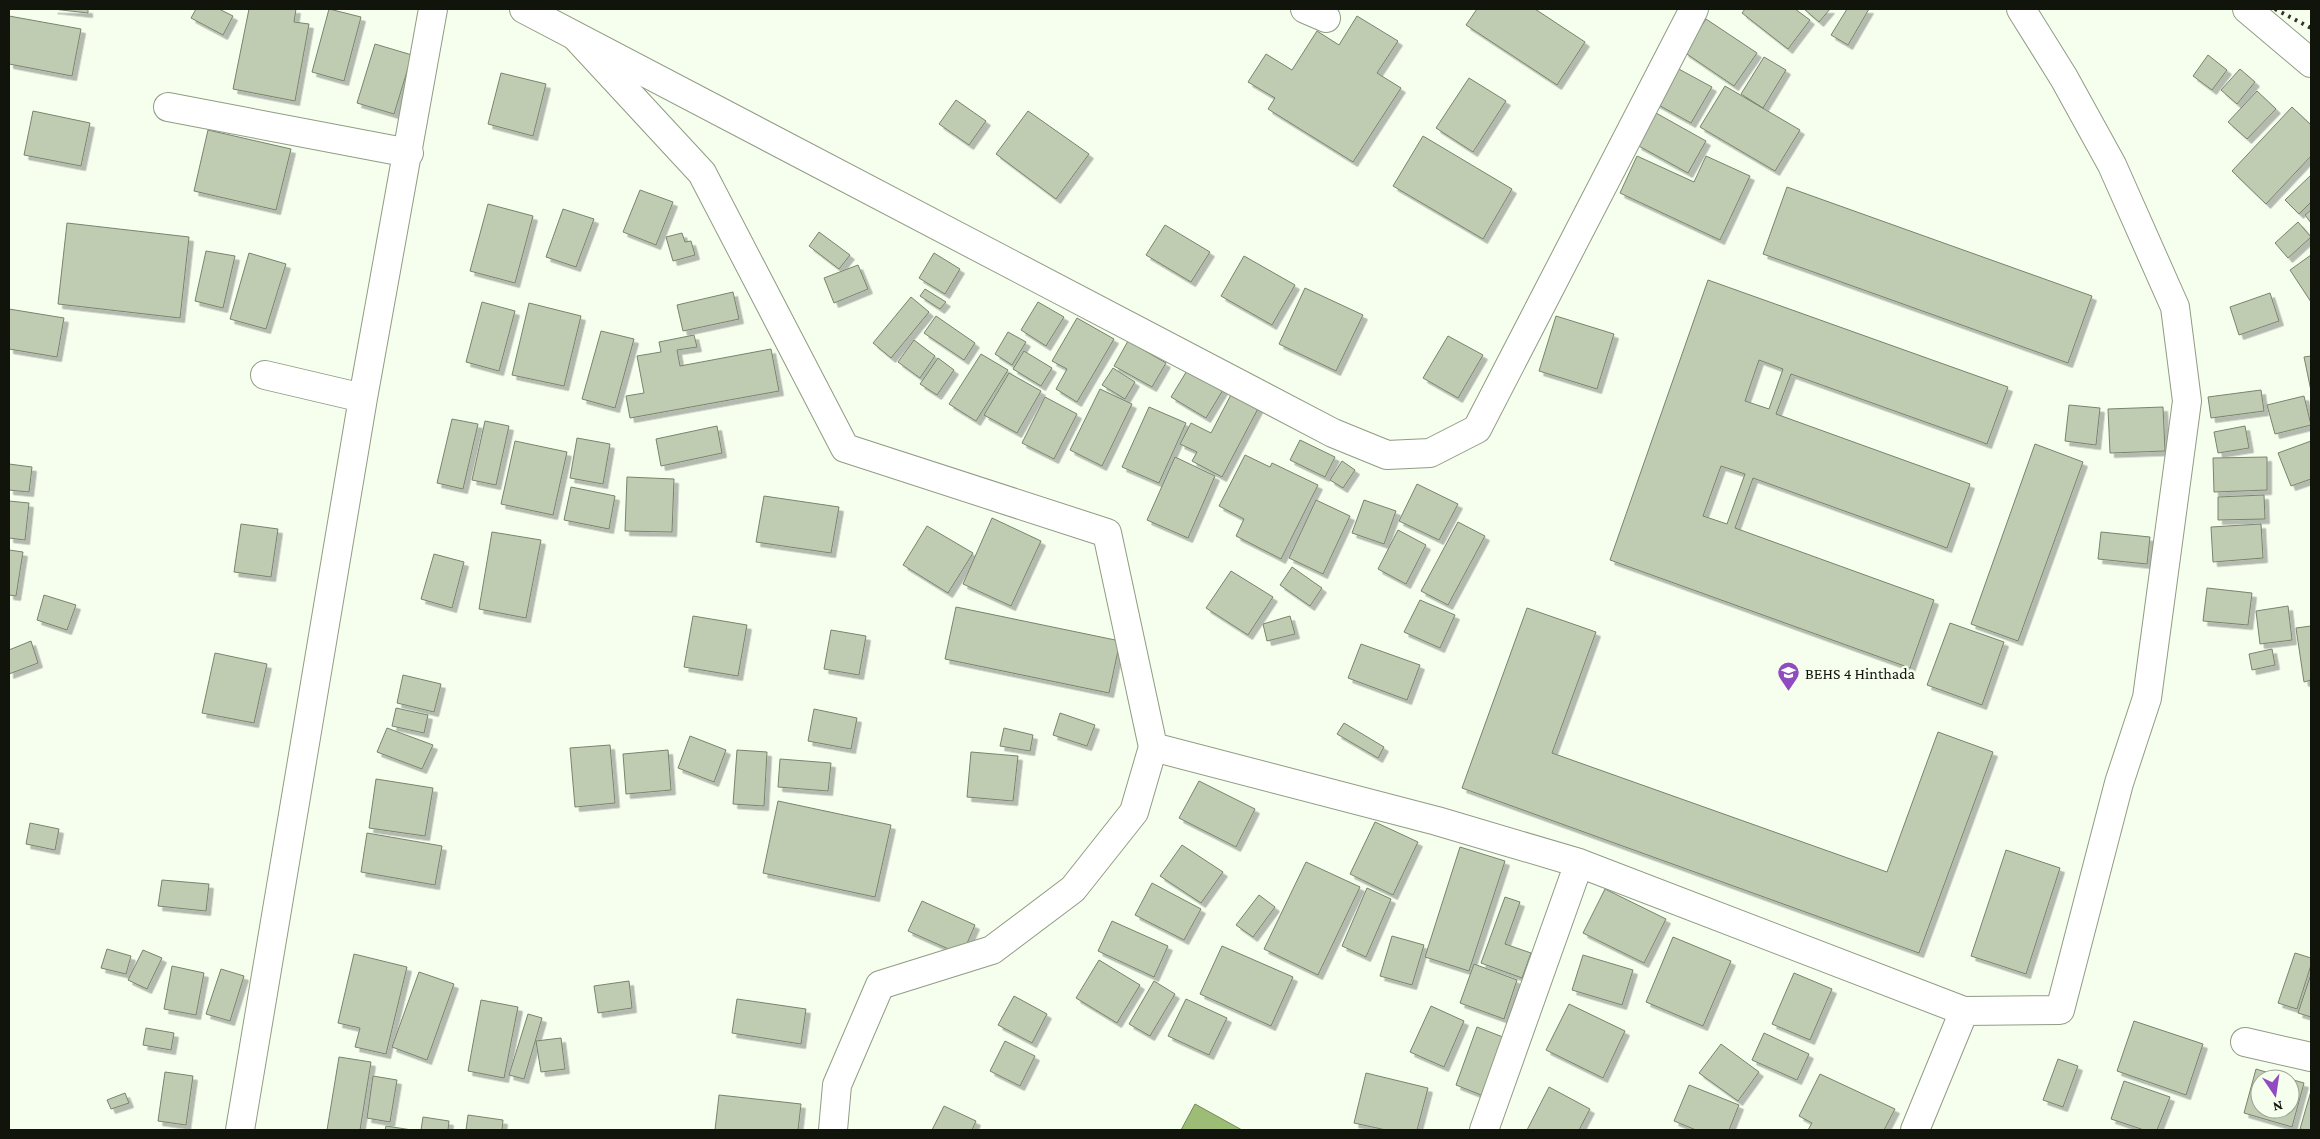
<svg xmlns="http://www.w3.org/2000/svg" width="2320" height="1139" viewBox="0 0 2320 1139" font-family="'Crimson Pro',serif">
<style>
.water{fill:#9dbd77;stroke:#738a57}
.building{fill:#bfccb2;stroke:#78846c;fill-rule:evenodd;filter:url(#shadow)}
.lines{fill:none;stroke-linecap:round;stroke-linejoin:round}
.minor-casing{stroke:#909c83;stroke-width:30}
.tertiary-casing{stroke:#909c83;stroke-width:30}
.minor{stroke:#fff;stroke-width:28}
.tertiary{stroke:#fff;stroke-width:28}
.rail{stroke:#2e3329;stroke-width:4;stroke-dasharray:2.5 5;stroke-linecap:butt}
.labels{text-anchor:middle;stroke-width:5;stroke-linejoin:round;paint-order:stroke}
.poi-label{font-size:16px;fill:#10140b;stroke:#f6feee;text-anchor:start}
</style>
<defs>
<filter id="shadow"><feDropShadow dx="4.5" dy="4.5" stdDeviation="0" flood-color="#0004"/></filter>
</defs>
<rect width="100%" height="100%" fill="#f6feee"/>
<path class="water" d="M1195,1104L1242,1130H1181Z"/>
<path class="building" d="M53,9H88V13Z
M196,9H219L233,16L223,35L191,18Z
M249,9H296L294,22L309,24L295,101L233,89Z
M329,9L361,17L344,81L312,72Z
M1477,9H1535L1585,42L1557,85L1466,25Z
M1745,9H1795L1810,20L1788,49L1742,13Z
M1804,9H1830L1819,22Z
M1847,9H1869L1848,45L1831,35Z
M9,16L81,29L72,76L9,64Z
M1357,16L1398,41L1377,73L1401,88L1353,162L1268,109L1275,98L1248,82L1266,54L1292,70L1317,31L1339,45Z
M1706,19L1757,53L1734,86L1684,52Z
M375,44L412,55L394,114L357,103Z
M2208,55L2227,70L2212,90L2193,76Z
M1764,57L1786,70L1763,108L1741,94Z
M1675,67L1712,87L1691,123L1655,103Z
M2240,69L2255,82L2237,104L2221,90Z
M501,73L546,84L533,136L488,124Z
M1469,78L1506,101L1473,152L1436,128Z
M1725,86L1800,130L1775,171L1700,127Z
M2257,91L2276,109L2247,139L2228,122Z
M956,100L986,121L969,145L939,124Z
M2292,107L2311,125V156L2266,204L2232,171Z
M33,111L90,123L81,166L24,155Z
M1028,111L1089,154L1056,199L996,154Z
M1656,113L1706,141L1688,173L1637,145Z
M208,130L291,149L276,210L194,191Z
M1423,136L1512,189L1483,239L1393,186Z
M1637,156L1694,182L1706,156L1750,176L1720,240L1620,193Z
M2311,175V202L2299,214L2285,200Z
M1787,187L2092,296L2068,363L1763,254Z
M640,190L673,202L656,245L623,232Z
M488,204L533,216L515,283L470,271Z
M563,209L594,219L576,267L546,257Z
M2311,210V223L2305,215Z
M2298,222L2311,237L2288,258L2275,243Z
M67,223L189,237L180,318L58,304Z
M1165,225L1210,252L1191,282L1146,255Z
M819,232L850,255L839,269L809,246Z
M682,233L685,242L691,241L695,255L673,261L666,237Z
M206,251L235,256L223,308L195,301Z
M249,253L286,264L266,329L230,319Z
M934,253L960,269L945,294L919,278Z
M2311,255V302L2290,270Z
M1244,256L1295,285L1272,325L1221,296Z
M858,265L868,289L834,303L824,278Z
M1708,280L2008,387L1987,444L1791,374L1776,414L1970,484L1947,548L1753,478L1735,528L1934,600L1910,668L1610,560ZM1759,360L1783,369L1769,409L1745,401ZM1721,466L1745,474L1727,524L1703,516Z
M1305,288L1363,315L1336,371L1279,344Z
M925,289L946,302L940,309L920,296Z
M733,292L739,319L683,331L677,305Z
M2270,293L2279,321L2239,335L2230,307Z
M911,297L929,312L891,358L873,343Z
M482,302L515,311L499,371L466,362Z
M1038,302L1064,317L1046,346L1021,330Z
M529,303L581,316L564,386L512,375Z
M9,309L64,318L57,357L9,349Z
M936,316L975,343L964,360L924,333Z
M1556,316L1614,334L1597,389L1539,371Z
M1077,318L1114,339L1077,402L1056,389L1067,369L1052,361Z
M601,331L634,339L615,408L582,399Z
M1008,332L1026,342L1012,365L995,354Z
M694,335L697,347L677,350L680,366L771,349L779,391L630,418L626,396L644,393L637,356L661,352L659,342Z
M1448,336L1483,355L1458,398L1423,378Z
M914,340L935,356L920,378L898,362Z
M1128,341L1166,363L1152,387L1114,366Z
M1024,351L1052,368L1041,386L1013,369Z
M981,354L1008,370L976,421L949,404Z
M2311,356V391L2304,357Z
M938,358L954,370L937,395L920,384Z
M1113,368L1135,382L1125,399L1102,385Z
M1188,369L1223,390L1206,418L1171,397Z
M1009,373L1041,391L1017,433L984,415Z
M1100,389L1132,404L1102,466L1070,450Z
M1234,389L1261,403L1222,477L1192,461L1197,452L1180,444L1191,423L1211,433Z
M2261,390L2264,411L2211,418L2208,397Z
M2304,396L2311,425L2275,434L2267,405Z
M1045,397L1077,414L1054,459L1022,443Z
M2069,405L2100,408L2096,445L2065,441Z
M1149,407L1186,423L1159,483L1122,467Z
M2163,407L2165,451L2110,453L2108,409Z
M452,419L478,424L463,489L437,483Z
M485,421L509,426L496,485L472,480Z
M717,426L722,453L661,466L656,439Z
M2245,426L2249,448L2218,453L2214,432Z
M577,438L610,444L603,484L570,478Z
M1300,440L1335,457L1325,477L1290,460Z
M515,441L567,452L553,515L501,504Z
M2311,441V479L2291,486L2278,453Z
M2035,444L2083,462L2018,641L1971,624Z
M1245,455L1270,467L1272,463L1318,485L1281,559L1236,536L1244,519L1219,506Z
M1175,457L1215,476L1188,538L1147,520Z
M2267,457V490L2214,492L2213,458Z
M1342,461L1355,470L1343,488L1330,480Z
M9,464L32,467L29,492L9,490Z
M627,477L674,479L672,532L625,531Z
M1417,484L1458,504L1439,540L1399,521Z
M571,487L615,496L609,529L564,520Z
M2264,495L2265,519L2218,520V497Z
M764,496L839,507L831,553L756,542Z
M1316,500L1350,516L1323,574L1289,558Z
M1364,500L1396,511L1384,544L1352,533Z
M9,501L29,503L25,540L9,538Z
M992,518L1041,541L1011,606L963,584Z
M1458,522L1485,536L1448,605L1421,591Z
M241,524L278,529L271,577L234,572Z
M2261,524L2263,558L2213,562L2211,527Z
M927,526L973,553L948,593L903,565Z
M1398,530L1426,545L1406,584L1378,569Z
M492,532L541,540L526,618L479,609Z
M2101,532L2150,537L2147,564L2098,559Z
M9,550L23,552L16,596L9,595Z
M434,554L464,562L452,608L421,599Z
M1292,567L1322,588L1310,606L1280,585Z
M1231,571L1273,597L1248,635L1206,608Z
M2207,588L2252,593L2248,625L2203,621Z
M44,595L76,605L67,630L37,620Z
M1420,600L1455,615L1440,648L1404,632Z
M2288,606L2292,640L2260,644L2256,611Z
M956,607L1120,641L1109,693L945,659Z
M1527,608L1596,632L1552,753L1887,872L1938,732L1993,752L1919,953L1462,788Z
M693,616L747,625L738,676L684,667Z
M1290,616L1295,634L1267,641L1263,624Z
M1950,623L2004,642L1982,705L1927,685Z
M2311,626V680L2304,682L2296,628Z
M831,630L866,636L859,675L824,669Z
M31,641L38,663L9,674V650Z
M1361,644L1420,665L1407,700L1348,678Z
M2272,649L2275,665L2252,670L2249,654Z
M215,653L267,664L254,723L202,713Z
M403,675L441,684L434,712L397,703Z
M396,708L428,715L424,733L392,726Z
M814,709L857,718L851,749L808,741Z
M1060,713L1095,725L1087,746L1053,735Z
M1344,723L1384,747L1378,758L1337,734Z
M387,728L433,745L422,769L377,752Z
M1004,728L1033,735L1030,751L1000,746Z
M690,736L726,750L714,782L678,768Z
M610,745L615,803L575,807L570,748Z
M668,750L671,790L626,794L623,754Z
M737,750L767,752L764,806L733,804Z
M971,752L1018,756L1013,801L967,797Z
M780,759L831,763L828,791L778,787Z
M376,779L433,788L425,836L369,828Z
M1199,781L1255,809L1236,847L1179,818Z
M778,801L891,825L875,897L763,873Z
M1375,822L1418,842L1393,895L1350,874Z
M30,823L59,829L55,850L26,844Z
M367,833L442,846L435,885L361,872Z
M1182,845L1223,872L1201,903L1160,876Z
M1460,847L1505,861L1469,971L1425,957Z
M2006,850L2060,868L2026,974L1971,956Z
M1306,862L1360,887L1318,975L1264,949Z
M162,880L209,884L206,911L158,906Z
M1152,883L1201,909L1184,940L1135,915Z
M1367,888L1391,899L1366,957L1342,946Z
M1605,889L1666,919L1644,963L1583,933Z
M1259,895L1275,907L1253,937L1236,925Z
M1505,897L1520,902L1505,944L1531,953L1522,978L1481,963Z
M922,901L975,925L962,955L908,931Z
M1112,921L1168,946L1154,977L1098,951Z
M1392,936L1424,945L1412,985L1380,976Z
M1673,937L1731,961L1703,1026L1646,1002Z
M1222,946L1293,977L1271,1026L1200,994Z
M107,949L131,956L126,974L101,968Z
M143,950L162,958L147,989L128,980Z
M2295,953L2311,958V965L2297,1009L2278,1003Z
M354,954L407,967L386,1054L355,1047L360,1028L338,1023Z
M1583,955L1633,970L1622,1005L1572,990Z
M1099,960L1140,985L1117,1023L1076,998Z
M1474,964L1517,980L1504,1019L1460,1003Z
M172,966L204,973L196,1015L164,1009Z
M221,969L244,976L230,1021L206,1014Z
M419,972L454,984L427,1060L392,1047Z
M1794,973L1832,989L1810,1040L1772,1024Z
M2311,974V1017L2298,1013Z
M629,981L632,1008L598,1013L594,986Z
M1154,981L1175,994L1150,1036L1129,1024Z
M1014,996L1047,1014L1032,1043L998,1025Z
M737,999L806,1009L801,1044L732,1033Z
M1186,999L1227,1018L1209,1055L1168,1036Z
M481,1000L518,1007L504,1078L468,1071Z
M1569,1004L1625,1031L1603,1078L1546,1050Z
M1431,1006L1464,1021L1444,1067L1410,1052Z
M528,1014L542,1018L524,1079L509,1075Z
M2134,1021L2203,1044L2186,1095L2117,1071Z
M1477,1027L1508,1039L1486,1097L1456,1085Z
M146,1028L174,1033L171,1050L143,1045Z
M1764,1033L1809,1054L1797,1080L1752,1060Z
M561,1038L565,1069L541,1072L536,1041Z
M1005,1041L1035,1056L1020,1086L990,1071Z
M1721,1044L1759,1072L1738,1101L1699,1073Z
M339,1057L371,1062L360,1130H327Z
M2058,1059L2078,1066L2063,1107L2043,1100Z
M2256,1069L2289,1079H2260V1109H2290V1079L2304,1083L2292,1127L2244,1113Z
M165,1072L193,1076L186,1125L158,1121Z
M1366,1073L1428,1088L1417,1130H1386L1354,1123Z
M1820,1074L1895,1109L1884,1130H1808L1812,1123L1799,1116Z
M373,1076L397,1080L390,1122L367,1118Z
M2124,1081L2170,1097L2157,1130H2144L2111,1119Z
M1689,1085L1739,1105L1729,1130H1696L1674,1121Z
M1549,1087L1590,1109L1579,1130H1527Z
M2311,1091V1130H2306L2300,1129Z
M125,1093L129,1103L111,1109L107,1100Z
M719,1095L801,1104L798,1130H715Z
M944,1106L976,1121L972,1130H932Z
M468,1115L503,1120L502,1130H466Z
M423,1117L449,1121L448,1130H421Z
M386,1126L412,1130H385Z"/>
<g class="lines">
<defs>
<path id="minor" d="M1305,9L1326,18
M2247,9L2311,63
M577,38L702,173L845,448L1107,533L1153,747L1134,812L1073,889L992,950L880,985L837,1085L833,1130
M168,107L409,153
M265,375L363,398
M1153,747L1437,821L1579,863L1964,1011L2060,1010L2119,783L2147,698L2187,401L2175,307L2112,165L2064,78L2021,9
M2245,1042L2311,1057
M240,1130L363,398L433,9
M1484,1130L1579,863
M1915,1130L1964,1011"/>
<path id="tertiary" d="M524,9L1333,433L1387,455L1430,453L1477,429L1694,9"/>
</defs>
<use href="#minor" class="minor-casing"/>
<use href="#tertiary" class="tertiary-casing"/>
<use href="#minor" class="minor"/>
<use href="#tertiary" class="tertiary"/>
<path class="rail" d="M2275,9L2311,28"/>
</g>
<defs>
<symbol id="school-pin" viewBox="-11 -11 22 30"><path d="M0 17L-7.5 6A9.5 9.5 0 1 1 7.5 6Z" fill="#8f4bbf" stroke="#f6feee"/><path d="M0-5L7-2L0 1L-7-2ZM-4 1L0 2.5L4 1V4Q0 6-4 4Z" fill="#fff"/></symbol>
</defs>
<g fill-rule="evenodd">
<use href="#school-pin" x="1776" y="660" width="25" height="34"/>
</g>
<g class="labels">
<g class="poi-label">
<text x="1805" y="679">BEHS 4 Hinthada</text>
</g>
</g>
<rect width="2320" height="1139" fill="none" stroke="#10140b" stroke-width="20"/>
<g transform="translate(2275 1094) rotate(167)"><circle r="24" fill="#f6feee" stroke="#9aa093"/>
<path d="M0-4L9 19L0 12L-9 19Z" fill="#8f4bbf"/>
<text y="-8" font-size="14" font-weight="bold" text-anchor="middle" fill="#10140b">N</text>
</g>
</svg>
